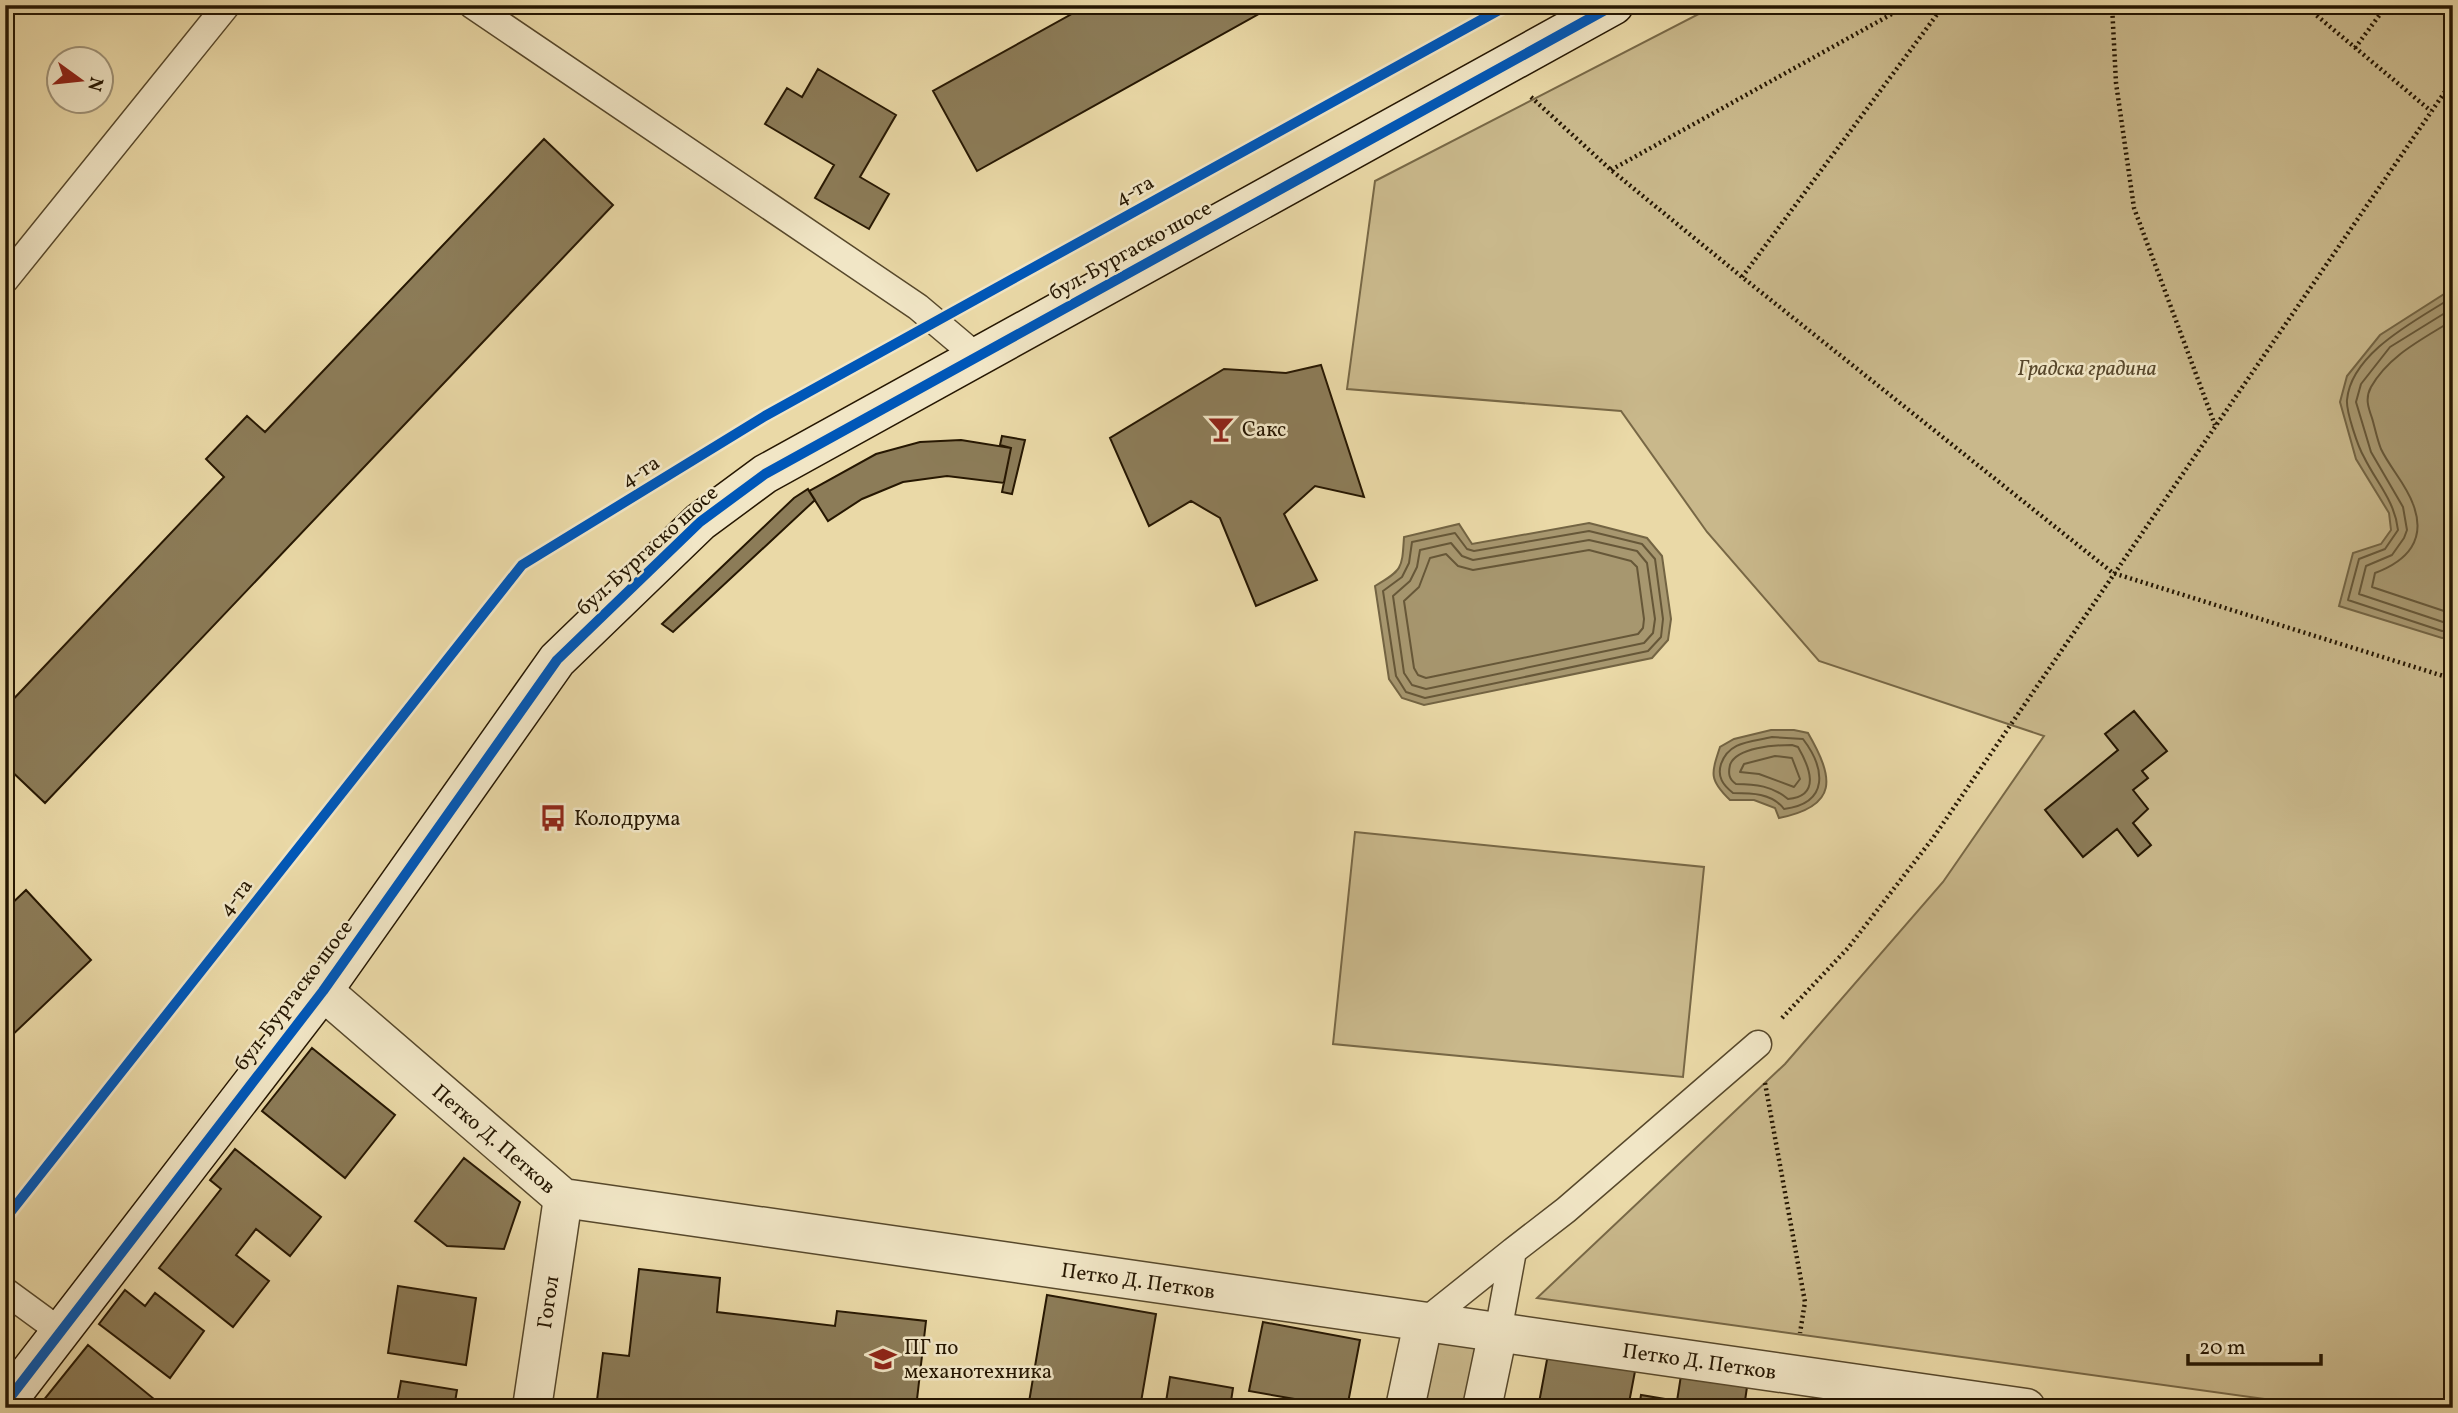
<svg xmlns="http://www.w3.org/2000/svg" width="2458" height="1413" viewBox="0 0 2458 1413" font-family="Vollkorn,serif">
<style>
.green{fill:#c9b88b;stroke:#786846;stroke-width:2}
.water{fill:#a7976f;stroke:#736443;stroke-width:2}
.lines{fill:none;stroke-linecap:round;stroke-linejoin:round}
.shore{stroke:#665738;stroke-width:2}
.building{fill:#8c7c58;stroke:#261702;stroke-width:2}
.lane-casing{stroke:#57482b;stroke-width:29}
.street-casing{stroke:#57482b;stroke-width:41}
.secondary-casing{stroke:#261702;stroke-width:41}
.path{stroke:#261702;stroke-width:4.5;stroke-dasharray:2 3.5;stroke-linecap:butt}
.lane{stroke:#f1e6c6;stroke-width:26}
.street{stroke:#f1e6c6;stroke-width:38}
.secondary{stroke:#f1e6c6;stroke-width:38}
.cycleway-casing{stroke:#f1e6c6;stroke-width:15}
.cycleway{stroke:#0057b8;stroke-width:10}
.labels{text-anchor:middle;stroke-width:5;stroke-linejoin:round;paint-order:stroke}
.street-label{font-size:21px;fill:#261702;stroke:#f1e6c6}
.park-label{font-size:21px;font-style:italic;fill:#57472b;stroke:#f1e6c6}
.poi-label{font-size:21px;fill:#261702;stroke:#f1e6c6;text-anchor:start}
</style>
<rect width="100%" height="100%" fill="#ead9a7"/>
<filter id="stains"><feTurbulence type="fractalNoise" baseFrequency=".00286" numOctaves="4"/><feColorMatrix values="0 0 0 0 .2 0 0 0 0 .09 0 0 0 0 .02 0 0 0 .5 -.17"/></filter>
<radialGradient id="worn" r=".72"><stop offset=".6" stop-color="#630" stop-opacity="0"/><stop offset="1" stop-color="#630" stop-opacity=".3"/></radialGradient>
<path class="green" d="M1716,5H2453V1408H2330L1537,1298L1785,1064L1943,882L2044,736L1819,661L1707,532L1621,411L1347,389L1375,181Z
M1355,832L1704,867L1683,1077L1333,1044Z
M1423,1323L1498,1332L1482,1408H1405Z"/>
<path class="water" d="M2453,281V637L2442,638L2339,606L2353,553L2381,544L2391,530L2389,513L2356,459L2340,402L2347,376L2380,335L2444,294Z
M1589,523L1647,538L1662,556L1671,619L1668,640L1652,658L1424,705L1402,698L1389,679L1375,586C1403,570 1402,568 1404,537L1459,524L1472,544Z
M1771,730H1794L1808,733C1834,778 1839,806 1779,818L1775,808L1754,800H1730C1709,780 1711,774 1720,747L1734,739Z"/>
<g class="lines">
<path class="shore" d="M2453,294L2448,300C2413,322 2351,354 2347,400C2346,411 2358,447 2364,457C2376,482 2395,501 2398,530L2385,549L2359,559L2348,600L2442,631L2453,630
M2453,308L2390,347L2361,384L2356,402L2371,452L2403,507L2407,530L2404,538L2392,555L2366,566L2359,594L2443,622L2453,621
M2453,320C2423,339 2389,355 2371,387C2365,398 2368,407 2372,418C2375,428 2377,439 2381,449C2390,468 2406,484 2413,504C2427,540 2407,561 2375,573L2372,587L2444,611H2453
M1589,531L1642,544L1655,559L1663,619L1661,637L1648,651L1425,698L1406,692L1396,676L1383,591L1402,577L1409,563L1412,542L1455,533L1467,549L1474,551Z
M1589,540L1637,551L1647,563L1655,619L1653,633L1644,643L1426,689L1412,685L1404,673L1393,596L1410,581L1417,567L1420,550L1451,543L1462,556L1473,560Z
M1589,550L1631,561L1637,567L1644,619L1643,628L1638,634L1426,678L1418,675L1414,668L1404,601L1419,587L1430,558L1446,554L1458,566L1473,570Z
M1772,737L1803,739C1825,768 1830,803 1784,809C1772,793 1751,793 1733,793C1723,785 1717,777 1721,764C1729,741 1751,742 1772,737Z
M1792,745L1798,747C1809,766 1822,796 1788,799C1773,786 1755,784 1736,784C1729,779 1728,774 1730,765C1736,747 1776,745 1792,745Z
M1775,756L1792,758L1800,779L1794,787L1759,774L1740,772L1744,764Z"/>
</g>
<path class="building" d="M1088,5H1275L977,171L933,91Z
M818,69L896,115L860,177L889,194L869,229L815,198L834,165L765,124L787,88L802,97Z
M544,139L613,205L45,803L5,765V708L224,477L206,459L247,416L265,432Z
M1321,365L1364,497L1315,486L1284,514L1317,580L1256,606L1220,518L1191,501L1149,526L1110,438L1224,369L1286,373Z
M1002,436L1025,440L1012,494L1002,492L1011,448L1000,445Z
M961,440L1011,448L1004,483L947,476L903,482L862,499L828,521L809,491L876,454L920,442Z
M808,489L815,500L673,632L662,624L794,498Z
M2134,711L2167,751L2142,771L2148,778L2133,790L2148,809L2133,823L2151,845L2138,856L2117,829L2083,857L2045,810L2118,750L2105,734Z
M26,890L91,960L5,1042V910Z
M312,1048L395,1115L345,1178L262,1111Z
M235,1149L321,1217L290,1256L256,1229L236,1255L269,1281L233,1327L159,1268L221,1189L210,1180Z
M464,1158L520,1202L504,1249L447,1246L415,1221Z
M639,1269L720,1278L717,1312L835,1326L837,1311L926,1321L916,1408H596L603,1353L629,1356Z
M398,1286L476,1298L466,1365L388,1353Z
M125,1290L145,1306L155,1293L204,1331L170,1378L99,1324Z
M1047,1295L1156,1314L1140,1408H1028Z
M1263,1322L1360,1340L1347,1408L1249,1391Z
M88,1345L154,1399L146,1408H49L42,1402Z
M1549,1349L1636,1366L1628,1408H1538Z
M1682,1369L1748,1380L1744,1408H1639L1641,1395L1677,1401Z
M1170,1377L1233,1388L1230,1408H1165Z
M401,1381L457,1390L454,1408H396Z"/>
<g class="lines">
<defs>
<path id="lane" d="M472,5L918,307L976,356
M5,280L227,5
M5,1291L61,1332
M1423,1323L1513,1251
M1498,1332L1513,1251L1566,1210L1758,1044"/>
<g id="street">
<path id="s1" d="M323,991L563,1198L2026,1408"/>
<path id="s2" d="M532,1408L563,1198"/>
<path d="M1405,1408L1423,1323"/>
<path d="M1482,1408L1498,1332"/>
</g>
<path id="secondary" d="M5,1404L323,991L557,660L700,522L765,474L1614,5"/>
</defs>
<use href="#lane" class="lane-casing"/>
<use href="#street" class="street-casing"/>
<use href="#secondary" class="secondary-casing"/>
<path class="path" d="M2112,5L2116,83L2134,208L2215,425
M2304,5L2431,111
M2355,48L2387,5
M1531,97L1611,170L1742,277L2113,573L2453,679
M1611,170L1908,5
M1742,277L1944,5
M1782,1018L1848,948L1933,838L2453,80
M1765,1083L1805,1302L1800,1333"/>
<use href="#lane" class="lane"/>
<use href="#street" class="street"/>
<use href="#secondary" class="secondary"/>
<defs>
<path id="cycleway" d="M5,1219L522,565L765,416L1508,5
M5,1404L323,991L557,660L700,522L765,474L1614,5"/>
</defs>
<use href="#cycleway" class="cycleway-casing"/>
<use href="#cycleway" class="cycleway"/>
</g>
<defs>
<symbol id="bar-bare" viewBox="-9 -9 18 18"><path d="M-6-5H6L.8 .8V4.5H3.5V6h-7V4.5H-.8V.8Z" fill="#8f2418" stroke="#f1e6c6" stroke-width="2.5" paint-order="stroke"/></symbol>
<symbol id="bus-bare" viewBox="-9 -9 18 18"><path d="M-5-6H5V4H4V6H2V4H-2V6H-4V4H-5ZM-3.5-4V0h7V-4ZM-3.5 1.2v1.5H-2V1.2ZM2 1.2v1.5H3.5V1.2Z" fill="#8f2418" stroke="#f1e6c6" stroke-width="2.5" paint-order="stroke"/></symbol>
<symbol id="school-bare" viewBox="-9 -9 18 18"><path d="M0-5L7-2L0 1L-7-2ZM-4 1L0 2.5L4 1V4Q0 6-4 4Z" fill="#8f2418" stroke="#f1e6c6" stroke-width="2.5" paint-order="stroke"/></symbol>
</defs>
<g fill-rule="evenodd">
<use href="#bar-bare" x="1202" y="410" width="38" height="38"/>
<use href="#bus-bare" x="534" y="799" width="38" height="38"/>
<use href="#school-bare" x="864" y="1340" width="38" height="38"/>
</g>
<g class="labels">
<g class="street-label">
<text transform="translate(1134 190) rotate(-29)" y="7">4-та</text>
<text transform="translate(1130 250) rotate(-29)" y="7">бул. Бургаско шосе</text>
<text transform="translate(640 471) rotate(-32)" y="7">4-та</text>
<text transform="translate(647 550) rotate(-42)" y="7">бул. Бургаско шосе</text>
<text transform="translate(235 897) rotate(-52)" y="7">4-та</text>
<text transform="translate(293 995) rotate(-53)" y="7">бул. Бургаско шосе</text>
<text dy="7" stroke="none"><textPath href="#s1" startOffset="226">Петко Д. Петков</textPath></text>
<text dy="7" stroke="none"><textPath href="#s1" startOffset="898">Петко Д. Петков</textPath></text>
<text dy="7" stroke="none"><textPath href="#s2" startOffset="107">Гогол</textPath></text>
<text dy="7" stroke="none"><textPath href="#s1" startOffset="1465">Петко Д. Петков</textPath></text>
</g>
<g class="park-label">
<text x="2087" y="375">Градска градина</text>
</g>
<g class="poi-label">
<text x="1242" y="436">Сакс</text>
<text x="574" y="825">Колодрума</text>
<text x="904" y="1354">ПГ по<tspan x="904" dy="24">механотехника</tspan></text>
</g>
</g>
<rect width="2458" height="1413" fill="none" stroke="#ead9a7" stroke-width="28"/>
<rect x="7" y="7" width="2444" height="1399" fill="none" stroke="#261702" stroke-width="3.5"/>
<rect x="14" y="14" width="2430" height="1385" fill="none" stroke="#261702" stroke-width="2"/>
<g transform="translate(80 80) rotate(105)"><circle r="33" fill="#f1e6c6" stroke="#a09378" stroke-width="2"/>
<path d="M0-5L12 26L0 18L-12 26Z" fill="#8f2418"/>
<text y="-10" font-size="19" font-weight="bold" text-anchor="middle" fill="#261702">N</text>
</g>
<path d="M2188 1354v10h133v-10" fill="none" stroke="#261702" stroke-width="3.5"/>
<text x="2199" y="1354" font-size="21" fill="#261702" stroke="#f1e6c6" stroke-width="5" paint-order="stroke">20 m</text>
<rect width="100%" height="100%" filter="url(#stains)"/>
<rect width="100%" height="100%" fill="url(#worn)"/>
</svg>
